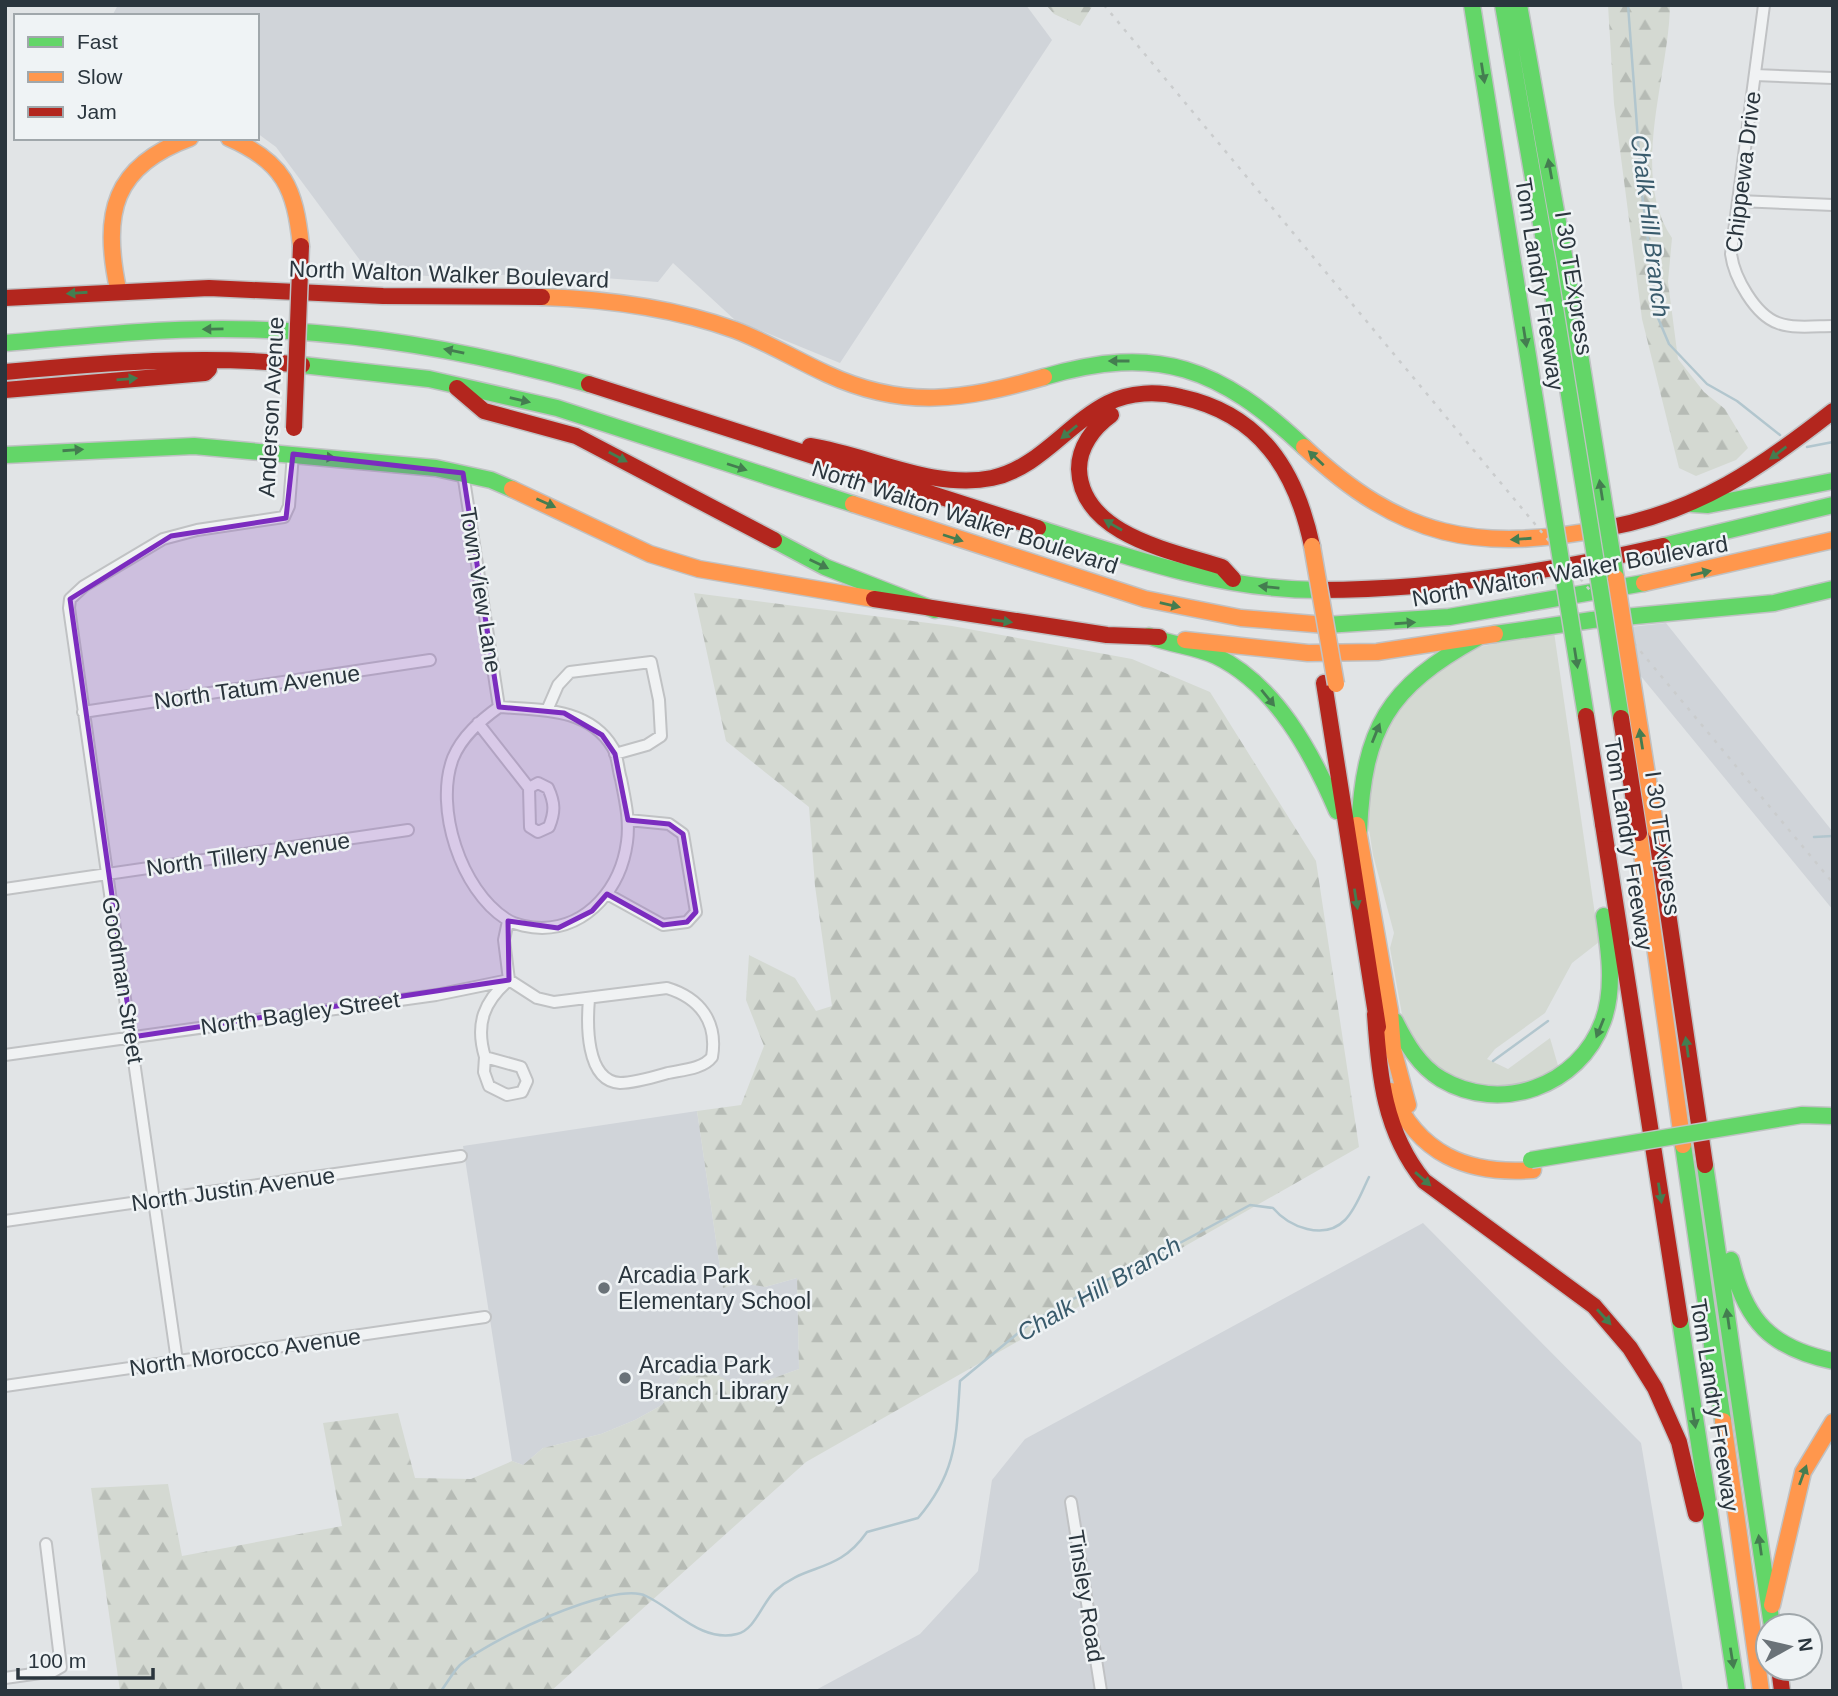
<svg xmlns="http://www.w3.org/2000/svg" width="1838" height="1696" viewBox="0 0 1838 1696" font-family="Arial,sans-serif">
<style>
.built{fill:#d0d4d9}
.grass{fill:#d4d9d2}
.forest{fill:url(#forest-firs)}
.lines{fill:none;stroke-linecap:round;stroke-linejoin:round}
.stream{stroke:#b2c6ce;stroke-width:2.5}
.street-casing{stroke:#c0c2c4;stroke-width:14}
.fast-casing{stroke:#c0c2c4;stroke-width:19}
.slow-casing{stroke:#c0c2c4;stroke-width:19}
.jam-casing{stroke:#c0c2c4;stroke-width:19}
.street{stroke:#f0f2f3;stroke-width:10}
.fast{stroke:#63d668;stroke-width:16}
.slow{stroke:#ff974d;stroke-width:16}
.jam{stroke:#b3261e;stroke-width:16}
.rail{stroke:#cacccd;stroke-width:2.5;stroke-dasharray:3.5 7;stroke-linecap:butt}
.fast-bridge-casing{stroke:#c0c2c4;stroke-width:19;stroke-linecap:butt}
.slow-bridge-casing{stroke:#c0c2c4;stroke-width:19;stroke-linecap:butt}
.jam-bridge-casing{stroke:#c0c2c4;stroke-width:19;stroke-linecap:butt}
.fast-bridge{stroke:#63d668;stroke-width:16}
.slow-bridge{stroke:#ff974d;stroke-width:16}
.jam-bridge{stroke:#b3261e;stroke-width:16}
.oneway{fill:#447d50}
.marked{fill:#7b2cbf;fill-opacity:0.2;stroke:#7b2cbf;stroke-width:5;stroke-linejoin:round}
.poi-dot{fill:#6a7278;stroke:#eff3f5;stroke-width:2.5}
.labels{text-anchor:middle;stroke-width:5;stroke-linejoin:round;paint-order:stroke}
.street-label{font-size:23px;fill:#2a353d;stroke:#eff3f5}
.poi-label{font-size:23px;fill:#2a353d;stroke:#eff3f5;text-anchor:start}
.water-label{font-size:24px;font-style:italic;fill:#395b6c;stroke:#eff3f5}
</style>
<defs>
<pattern id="forest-firs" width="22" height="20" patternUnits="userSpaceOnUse" patternTransform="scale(1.75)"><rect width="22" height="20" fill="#d4d9d2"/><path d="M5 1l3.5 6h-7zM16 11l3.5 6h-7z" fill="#b6bbb5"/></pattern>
</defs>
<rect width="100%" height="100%" fill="#e1e4e6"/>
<path class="built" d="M118,5H1026L1052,40L840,363L735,320L673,263L658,282L550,274L427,276L368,271L276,147L257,133V16H112Z
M1666,623L1833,832V910L1603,630Z
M697,1111L723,1288L741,1283L765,1287L797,1278L799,1369L743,1389L681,1376L662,1405L635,1420L601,1434L543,1448L523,1465L512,1461L463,1146Z
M1423,1223L1641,1443L1683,1691H814L920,1634L978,1571L992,1480L1025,1439Z"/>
<path class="grass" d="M1554,632L1599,942L1572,963L1545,1013L1495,1049L1487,1059L1508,1069L1550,1038L1559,1069L1526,1086L1477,1087L1432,1065L1403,1020L1390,948L1394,933L1373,855L1367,816L1373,762L1394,713L1431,673L1479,647Z"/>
<path class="forest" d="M1046,5H1093L1080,26L1054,14Z
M1608,5H1670C1669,76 1629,175 1672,238L1668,282L1678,359L1704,392L1725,409L1748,448L1736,460L1696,476L1679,468L1642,319L1614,104Z
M694,593L952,626L1132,659L1210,692L1316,861L1359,1147L806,1462L551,1691H120L91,1488L168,1484L182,1556L342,1526L323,1423L398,1413L415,1478L471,1479L512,1461L523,1465L543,1448L601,1434L635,1420L662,1405L681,1376L705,1368L743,1389L799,1369L797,1278L765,1287L741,1283L723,1288L697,1111L741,1105L764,1046L746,1000L749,955L795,978L816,1011L832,1006L815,886L809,807L726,741Z"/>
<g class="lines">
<path class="stream" d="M1628,5L1642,194L1658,318L1669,344L1707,384L1737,401L1780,435
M1807,447L1833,442
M1814,837L1833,836
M1493,1061L1548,1021
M441,1691C447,1683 453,1672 460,1665C487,1641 613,1580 646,1596C674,1609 702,1643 737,1634C755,1630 762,1603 775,1591C807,1562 837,1575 867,1532L918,1518C957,1472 956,1439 960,1381L1029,1324L1130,1267L1154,1257L1250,1205L1273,1208C1289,1227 1324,1241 1345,1220C1356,1209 1362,1191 1369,1177"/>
<defs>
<path id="street" d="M1764,5L1731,254C1734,277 1755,315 1778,323C1794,329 1816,326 1833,326
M1755,75L1833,78
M1738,201L1833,205
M463,473L499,707
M499,707C539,710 589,707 613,748C618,757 618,770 621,779C625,800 630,820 627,842C621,887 589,927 542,928C531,928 515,925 506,919C461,890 434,808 453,758C462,736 481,720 499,707Z
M548,708L558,685L570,672L651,662L659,700L661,736L647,745L615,754
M83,712L430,660
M478,723L529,788L530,827L538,832L549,827C555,812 555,803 548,788L538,783L529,788
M5,889L408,830
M607,894L663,925L687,922L696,912L683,834L669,824L628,820
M5,1055L436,995L509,980L537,998L554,1002L667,988C700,998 718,1022 712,1057C703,1069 682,1070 668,1073C654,1077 634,1083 620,1083C585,1081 587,1022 589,999
M485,1057C475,1024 484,1001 509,980L504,940L508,921
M485,1057L521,1067L527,1081L522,1092L507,1095L489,1086L484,1072Z
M5,1221L461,1156
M177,1361L69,608L70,599L84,586L163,539L197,530L284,517L289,506L293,454
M5,1386L485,1317
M1071,1502L1101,1691
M5,1678L54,1671L61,1667L46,1544"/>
<path id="fast" d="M1472,5L1514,269
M1503,5L1548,264
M1519,5L1565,261
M5,343C77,337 150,329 222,329C347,329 469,350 589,384
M302,365L429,379L557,408L853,504
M1044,377C1158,343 1220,368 1304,447
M5,455L194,446L436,468L491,480L512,489
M1692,504L1708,505L1833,481
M1038,528C1130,558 1222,590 1319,590
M774,540L825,567L935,610
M1663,546L1833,505
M1326,625L1449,617L1644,583
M1495,634L1592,620L1774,603L1833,589
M1149,636C1171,645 1195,646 1216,656C1276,685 1312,753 1337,811
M1359,830C1364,728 1387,688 1477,638
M1395,1021C1406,1043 1419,1066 1441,1079C1500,1114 1579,1087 1603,1021C1615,988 1609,950 1604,916
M1683,1145L1723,1421
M1705,1165L1772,1626
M1731,1260C1745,1321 1771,1348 1833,1361
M1680,1320L1737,1691"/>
<path id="slow" d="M229,138C284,162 295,188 301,246
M118,289C102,213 113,166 190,138
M542,297C606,299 674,308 735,330C767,342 796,360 827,374C905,410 964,400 1044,377
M1304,447C1402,539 1477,553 1607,528
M512,489L650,554L699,569L874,599
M853,504L1145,599L1241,618L1326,625
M1644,583L1833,540
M1185,640L1308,653L1377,652L1495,634
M1357,825L1390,1011L1393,1049L1408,1105
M1639,833L1683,1145
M1391,1091C1418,1154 1467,1175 1533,1170
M1723,1421L1761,1691
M1772,1605L1803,1472L1833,1422"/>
<path id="jam" d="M5,298L209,288L383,296L542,297
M5,372C102,363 205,354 302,365
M589,384L1038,528
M457,388L484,411L576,436L774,540
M5,390L205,373L209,369
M1111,415C1093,428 1079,447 1079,469C1081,535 1172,551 1222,567L1233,579
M810,446C869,455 932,490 992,478C1039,468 1067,424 1108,403C1130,392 1157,391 1181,397C1260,414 1296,470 1312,546
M1607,528C1699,511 1760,468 1833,411
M1319,590C1436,590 1550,572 1663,546
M874,599L1107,635L1159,637
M1324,683L1378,1027
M1603,824L1680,1320
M1656,831L1705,1165
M1375,1014C1379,1075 1384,1132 1424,1181L1594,1306L1630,1348L1655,1388L1679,1442L1696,1514
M1779,1668L1782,1691"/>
</defs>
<use href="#street" class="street-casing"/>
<use href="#fast" class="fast-casing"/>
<use href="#slow" class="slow-casing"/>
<use href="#jam" class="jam-casing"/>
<use href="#street" class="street"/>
<use href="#fast" class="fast"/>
<use href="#slow" class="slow"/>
<use href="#jam" class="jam"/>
<path class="rail" d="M1104,5L1833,883"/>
<defs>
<path id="fast-bridge" d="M1565,261L1616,578
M1548,264L1621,718
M1514,269L1586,716
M1531,1160L1802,1115L1833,1116"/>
<path id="slow-bridge" d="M1312,546L1336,684
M1616,578L1656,831"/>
<path id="jam-bridge" d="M294,428L301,246
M1586,716L1603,824
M1621,718L1639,833"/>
</defs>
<use href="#fast-bridge" class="fast-bridge-casing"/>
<use href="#slow-bridge" class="slow-bridge-casing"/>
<use href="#jam-bridge" class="jam-bridge-casing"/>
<use href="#fast-bridge" class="fast-bridge"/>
<use href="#slow-bridge" class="slow-bridge"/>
<use href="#jam-bridge" class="jam-bridge"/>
</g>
<defs><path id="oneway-solid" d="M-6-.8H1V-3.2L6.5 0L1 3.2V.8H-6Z" transform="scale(1.75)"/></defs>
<g class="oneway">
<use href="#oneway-solid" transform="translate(1483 73) rotate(81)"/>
<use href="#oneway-solid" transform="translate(1550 169) rotate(-100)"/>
<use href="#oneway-solid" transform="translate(77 293) rotate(176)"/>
<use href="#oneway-solid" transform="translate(213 329) rotate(179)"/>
<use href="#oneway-solid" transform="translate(1525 337) rotate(81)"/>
<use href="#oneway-solid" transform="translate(454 351) rotate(-168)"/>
<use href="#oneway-solid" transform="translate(1119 361) rotate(180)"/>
<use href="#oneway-solid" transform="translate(127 379) rotate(-5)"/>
<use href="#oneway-solid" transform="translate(520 400) rotate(13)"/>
<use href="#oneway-solid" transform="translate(1069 432) rotate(141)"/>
<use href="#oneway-solid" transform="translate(73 450) rotate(-4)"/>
<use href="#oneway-solid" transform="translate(1778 453) rotate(143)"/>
<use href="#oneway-solid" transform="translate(325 457) rotate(5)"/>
<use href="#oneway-solid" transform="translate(618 457) rotate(28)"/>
<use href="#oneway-solid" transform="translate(1316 458) rotate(-137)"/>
<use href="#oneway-solid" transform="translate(737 467) rotate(18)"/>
<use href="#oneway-solid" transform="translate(1601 490) rotate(-99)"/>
<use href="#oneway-solid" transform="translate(546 503) rotate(24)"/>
<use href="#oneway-solid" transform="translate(1113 525) rotate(-150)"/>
<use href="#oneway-solid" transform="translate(953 538) rotate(18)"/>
<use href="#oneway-solid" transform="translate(1521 539) rotate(176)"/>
<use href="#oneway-solid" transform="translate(819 564) rotate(26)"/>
<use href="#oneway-solid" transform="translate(1701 573) rotate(-13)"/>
<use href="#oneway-solid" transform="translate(1269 587) rotate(-174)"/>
<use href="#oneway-solid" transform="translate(1170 605) rotate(13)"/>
<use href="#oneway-solid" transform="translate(1002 621) rotate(8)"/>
<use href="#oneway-solid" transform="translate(1405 623) rotate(-4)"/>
<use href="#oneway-solid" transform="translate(1576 658) rotate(81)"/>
<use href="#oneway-solid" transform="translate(1268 698) rotate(51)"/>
<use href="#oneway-solid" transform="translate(1376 733) rotate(-68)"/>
<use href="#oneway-solid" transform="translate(1641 739) rotate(-99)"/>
<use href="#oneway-solid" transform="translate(1356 899) rotate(81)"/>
<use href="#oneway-solid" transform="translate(1600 1028) rotate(112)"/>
<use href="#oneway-solid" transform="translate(1687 1047) rotate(-98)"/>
<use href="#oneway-solid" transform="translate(1423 1179) rotate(41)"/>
<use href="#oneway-solid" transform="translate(1660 1193) rotate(81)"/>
<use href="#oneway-solid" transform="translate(1604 1317) rotate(48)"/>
<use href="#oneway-solid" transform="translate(1728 1319) rotate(-98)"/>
<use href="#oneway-solid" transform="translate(1694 1418) rotate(81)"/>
<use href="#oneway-solid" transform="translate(1803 1475) rotate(-70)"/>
<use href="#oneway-solid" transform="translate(1760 1545) rotate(-98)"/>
<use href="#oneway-solid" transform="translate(1732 1658) rotate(81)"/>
</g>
<path class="marked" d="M293,454L463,473L499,707L564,713L602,735L615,754L628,820L669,824L683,834L696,912L687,922L663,925L607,894L592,911L558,928L508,921L509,980L132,1037L70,599L171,536L286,518Z"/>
<g class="poi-dot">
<circle cx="604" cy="1288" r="7"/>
<circle cx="625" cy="1378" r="7"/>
</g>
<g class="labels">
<g class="street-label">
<text transform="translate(1743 172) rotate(-83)" y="8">Chippewa Drive</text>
<text transform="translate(449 274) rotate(2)" y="8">North Walton Walker Boulevard</text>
<text transform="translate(1574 283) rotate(81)" y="8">I 30 TEXpress</text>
<text transform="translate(1540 284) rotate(81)" y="8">Tom Landry Freeway</text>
<text transform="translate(271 407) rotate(-87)" y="8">Anderson Avenue</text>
<text transform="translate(965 517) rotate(18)" y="8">North Walton Walker Boulevard</text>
<text transform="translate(1570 571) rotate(-10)" y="8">North Walton Walker Boulevard</text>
<text transform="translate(481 590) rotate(81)" y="8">Town View Lane</text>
<text transform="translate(257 687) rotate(-8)" y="8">North Tatum Avenue</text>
<text transform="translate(1663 843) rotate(82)" y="8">I 30 TEXpress</text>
<text transform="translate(1629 844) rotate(81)" y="8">Tom Landry Freeway</text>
<text transform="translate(248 854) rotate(-8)" y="8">North Tillery Avenue</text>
<text transform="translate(123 980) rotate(81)" y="8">Goodman Street</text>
<text transform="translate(300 1013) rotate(-8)" y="8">North Bagley Street</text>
<text transform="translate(233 1189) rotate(-8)" y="8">North Justin Avenue</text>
<text transform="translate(245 1352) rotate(-8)" y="8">North Morocco Avenue</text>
<text transform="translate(1715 1405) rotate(81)" y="8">Tom Landry Freeway</text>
<text transform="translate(1086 1596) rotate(81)" y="8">Tinsley Road</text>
</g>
<g class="poi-label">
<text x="618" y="1283">Arcadia Park<tspan x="618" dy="26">Elementary School</tspan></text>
<text x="639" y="1373">Arcadia Park<tspan x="639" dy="26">Branch Library</tspan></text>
</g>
<g class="water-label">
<text transform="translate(1650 226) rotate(83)" y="8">Chalk Hill Branch</text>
<text transform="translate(1099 1289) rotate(-30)" y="8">Chalk Hill Branch</text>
</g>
</g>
<rect width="1838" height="1696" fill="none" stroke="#2a353d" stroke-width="14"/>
<rect x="14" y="14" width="245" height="126" fill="#eff3f5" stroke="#a0a7ab" stroke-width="2"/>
<rect x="28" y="37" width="35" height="10" fill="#63d668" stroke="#a0a7ab" stroke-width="2"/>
<text x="77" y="49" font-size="21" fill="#2a353d">Fast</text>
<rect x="28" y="72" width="35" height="10" fill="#ff974d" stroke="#a0a7ab" stroke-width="2"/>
<text x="77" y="84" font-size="21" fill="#2a353d">Slow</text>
<rect x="28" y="107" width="35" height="10" fill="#b3261e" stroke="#a0a7ab" stroke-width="2"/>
<text x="77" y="119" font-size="21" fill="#2a353d">Jam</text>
<g transform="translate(1789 1647) rotate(82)"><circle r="33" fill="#eff3f5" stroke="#a0a7ab" stroke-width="2"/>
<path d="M0-5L12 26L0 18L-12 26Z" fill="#6a7278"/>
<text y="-10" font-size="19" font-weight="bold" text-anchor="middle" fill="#2a353d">N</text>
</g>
<path d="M18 1668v10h135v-10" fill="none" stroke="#2a353d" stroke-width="3.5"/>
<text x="28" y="1668" font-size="21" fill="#2a353d" stroke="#eff3f5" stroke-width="5" paint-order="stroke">100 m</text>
</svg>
